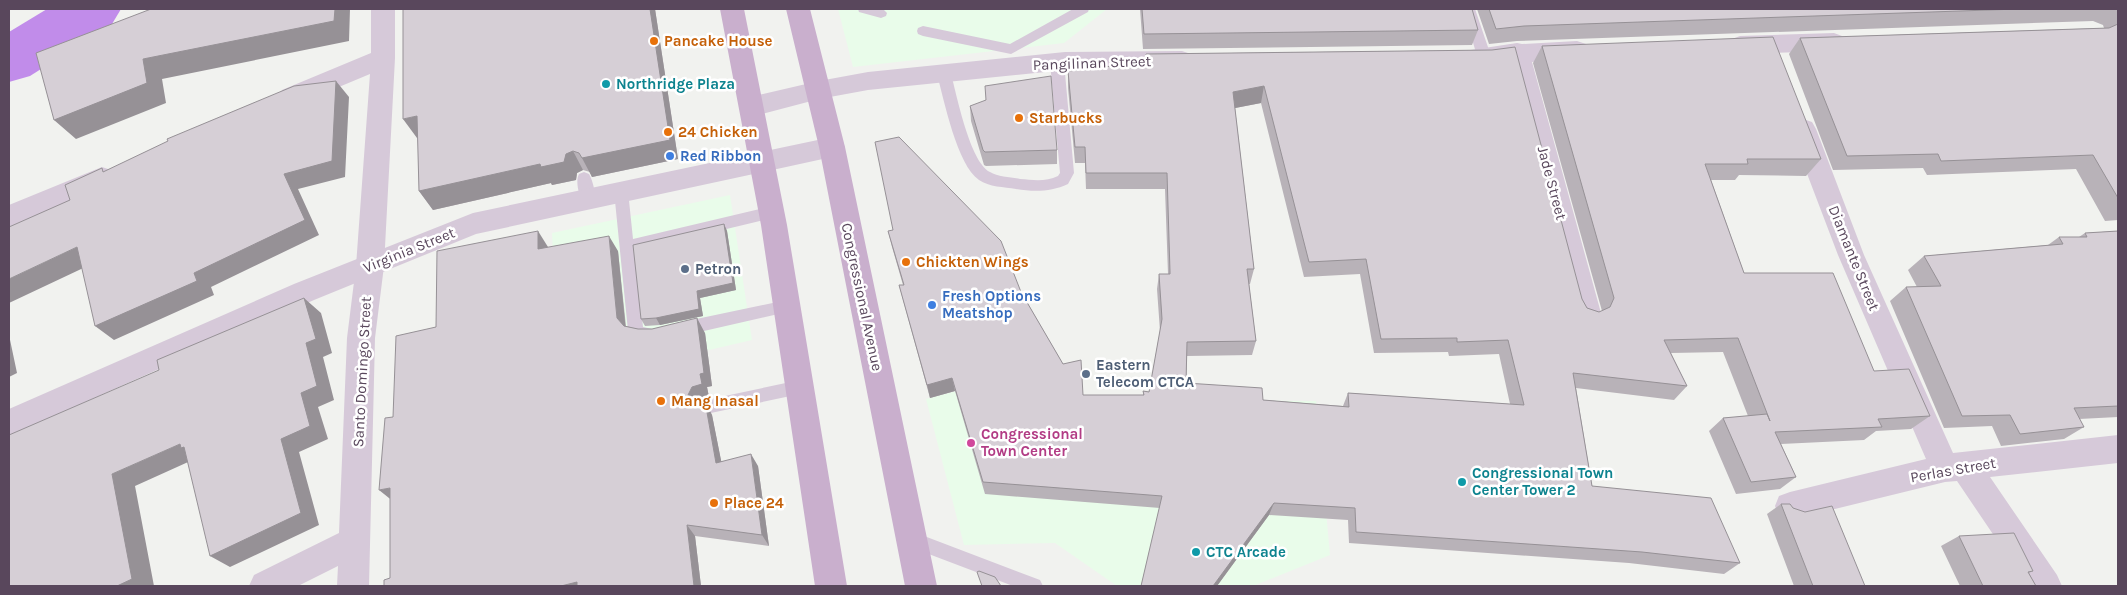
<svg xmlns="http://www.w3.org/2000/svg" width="2127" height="595" viewBox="0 0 2127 595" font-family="Karla,sans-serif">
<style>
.commercial{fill:#e9fcea}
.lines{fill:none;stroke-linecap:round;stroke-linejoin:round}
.river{fill:#c18cea;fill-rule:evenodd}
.service{fill:#d6c9d9;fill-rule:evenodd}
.minor{fill:#d6c9d9;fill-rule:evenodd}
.tertiary{fill:#d6c9d9;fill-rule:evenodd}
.primary{fill:#c9afcd;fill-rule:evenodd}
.wall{fill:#b8b2b8;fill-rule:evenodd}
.shaded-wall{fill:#969196}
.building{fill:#d6cfd6;stroke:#969196;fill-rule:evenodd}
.food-dot{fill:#e8710a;stroke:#fff;stroke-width:2}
.culture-dot{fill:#0f9aa8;stroke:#fff;stroke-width:2}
.shop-dot{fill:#3f7fe0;stroke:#fff;stroke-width:2}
.service-dot{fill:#5c6f8a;stroke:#fff;stroke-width:2}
.hotel-dot{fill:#d1479c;stroke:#fff;stroke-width:2}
.labels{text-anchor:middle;stroke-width:5;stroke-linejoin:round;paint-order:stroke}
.food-label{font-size:15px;font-weight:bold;fill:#c56008;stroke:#fff;text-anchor:start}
.street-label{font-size:15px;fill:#59475c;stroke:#fff}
.culture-label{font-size:15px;font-weight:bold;fill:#0d838f;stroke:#fff;text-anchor:start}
.shop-label{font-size:15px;font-weight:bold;fill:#366cbe;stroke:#fff;text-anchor:start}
.service-label{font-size:15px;font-weight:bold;fill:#4e5e75;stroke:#fff;text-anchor:start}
.hotel-label{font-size:15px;font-weight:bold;fill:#b23c85;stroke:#fff;text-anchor:start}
</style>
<rect width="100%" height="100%" fill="#f1f2ef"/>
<path class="commercial" d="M838,9H1107L1064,43L853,67Z
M730,195L752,340L559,385L552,233Z
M1049,367L1086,400L1316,401L1330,555L1253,586H1117L1055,543L964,545L926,399Z"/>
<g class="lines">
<path class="river" d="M47,9H121L112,24L30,76L9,82V32Z"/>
<path class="service" d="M858,9H883L887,13L886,16L881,18L859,12Z
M1073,9H1089L1088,12L1011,54L923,36L918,34L917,31L918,28L923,26L1010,44Z
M1463,9H1475L1491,56L1489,60H1479L1477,56Z
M1057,57L1062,58L1064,62L1074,173L1068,184C1051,192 1034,192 1016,189C1004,187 989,187 979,180C957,165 944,100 937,74L939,70H949L951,74C957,96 970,162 990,172C998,177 1011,177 1020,179C1033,180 1046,182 1058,176L1060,173L1050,62L1052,58Z
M584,172L589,174C593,181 597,196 593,203L588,205L583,203C579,196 575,181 579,174Z
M621,185L626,187L628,191L633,239L772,206L777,208L779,212L777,216L772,218L635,251L643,327L657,330L660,335L657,340C646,344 634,343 628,331L614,191L616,187Z
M787,300L792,301L795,306L792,311L787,312L682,336L677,334L674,329L677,324L682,322Z
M800,380L806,382L808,387L806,392L800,394L706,414L700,412L698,407L700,402L706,400Z
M911,531L1040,580L1043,586H1013L905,545L903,539L905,533Z"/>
<path class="minor" d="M371,9H395V58L384,266L375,338L369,586H337L338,566L298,586H249L254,575L339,533L347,338L356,266L370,74L291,107L282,104L279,97L282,90L371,53Z
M1834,33L1842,36L1846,42L1842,48L1834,51L1740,54L1732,51L1728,45L1732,39L1740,36Z
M1577,41L1586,44L1589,50L1586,56L1577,59L1532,62L1601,313L1597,321L1587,325L1577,321L1573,313L1508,63L1480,65L1471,62L1468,56L1471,50L1517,43L1522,44Z
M1182,51L1191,54L1194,60L1191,66L1182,69L1065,70L868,90L819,99L754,116L745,113L742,106L745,99L754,96L819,81L868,72L1065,52Z
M1803,119L1812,122L1816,129L1864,255L1953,453L2118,435V463L1990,477L2057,575L2062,586H2028L1957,481L1945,482L1790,520L1779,516L1775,506L1779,496L1790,492L1926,459L1838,255L1790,129L1794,122Z
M102,167L111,170L115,177L111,184L9,227V205Z"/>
<path class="tertiary" d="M832,137L841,140L845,147L841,154L832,157L476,234L314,300L9,436V409L294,284L473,213Z"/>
<path class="primary" d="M720,9H744L787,225L847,586H815L761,225Z
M786,9H810L845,147L937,586H905L819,147Z"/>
</g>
<path class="wall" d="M403,9H655L678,159L592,177L590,172L583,170L577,173L576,180L552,185L551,183L433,210L419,191L418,138H417Z
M1140,9H1472L1478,30L1472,45L1143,49Z
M1477,9H2118V220L2105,221L2076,169L1927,175L1923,168L1833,170L1789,54L1800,38L2104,28L2103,25L2093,21L1517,41L1489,44Z
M1542,46L1821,159L1806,176L1739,175L1735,180H1711L1744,273L1874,371L1930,416L1911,429L1876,431L1864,440L1781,444L1796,477L1780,489L1736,494L1709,431L1723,418L1748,416L1723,352L1671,353L1687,386L1674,400L1576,388L1592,486L1740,563L1724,574L1629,563L1349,543L1348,520L1269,515L1217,586H1141L1160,508L985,494L955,391L930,398L903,300L899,285H903L892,247L888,231L1021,292L1063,364L1083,395H1143V391L1149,392L1160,331L1157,289L1159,274H1168L1165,189H1086L1085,163H1075L1068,88V71L1145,66L1146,54L1492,50L1582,299L1587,308L1599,312L1602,311L1533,63ZM1261,103L1304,277L1360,274L1374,353L1448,352L1449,356L1499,354L1510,404L1348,393L1343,406L1263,400L1186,383L1187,356L1252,355L1256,341L1249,284H1250L1254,269L1235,108Z
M970,106L1057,150V164L986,166L984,165L971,121Z
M724,224L727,231L736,290L700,298L703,316L660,325L645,326L641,319Z
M2118,231V417L2079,419L2084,427L2064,439L2001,446L1992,426L1944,428L1890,301L1906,287H1917L1908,270L1924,256L2048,245L2059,237H2079L2085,233Z
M548,247V248L618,251L626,326L638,329L705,333L712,386L707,387L709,397L699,400L698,403L705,401L712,415L721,461L758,466L769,546L695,536L701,586H384L390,578L393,417L436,327Z
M1781,504L1793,508L1865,586H1794L1767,514Z
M1959,536L2033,571L2029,573L2036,586H1960L1941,546Z"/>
<path class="shaded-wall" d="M335,9H350L349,41L162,79L166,103L76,139L54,120L143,59Z
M650,9H655L678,159L592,177L582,158Z
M336,81L349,97L345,177L298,189L319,235L211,287L214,295L114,340L95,326L194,273L284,174Z
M1264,86L1261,103L1230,109L1233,92Z
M417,116L431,135L417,138L403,119Z
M573,151L583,170L577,173L576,180L552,185L551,183L433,210L419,191Z
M724,224L727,231L736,290L700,298L703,316L660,325L656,318Z
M538,231L548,247L549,265L538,249Z
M609,236L618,251L626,332L617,318Z
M77,247L96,262L9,303V279Z
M304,298L321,313L332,353L323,357L334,400L318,407L328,439L299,452L319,525L230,567L210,556L281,439L301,393L306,343Z
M697,318L705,333L712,386L707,387L709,397L699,400L696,408L699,414L688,395L692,387Z
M9,335L17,373L9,377Z
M952,378L955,391L930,398L927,385Z
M705,401L712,415L724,475L716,463Z
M180,444L205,460L197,458L135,486L154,586H117L112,474Z
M751,454L758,466L769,546L762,535Z
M390,488L394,502L379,490Z
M1274,503L1269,515L1217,586H1213Z
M687,525L695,536L701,586H694Z
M577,582L582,586H561Z"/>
<path class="building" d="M151,9H335L334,21L143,59L147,83L54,120L36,53Z
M403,9H650L670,140L582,158L579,153L573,151L566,154L564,162L541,167L540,164L419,191L417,116L403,119Z
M1142,9H1472L1478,30L1144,34Z
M1489,9H2018L1524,26L1496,29Z
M2118,24V198L2093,155L1941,161L1938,154L1847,156L1800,38L2109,28Z
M1773,37L1821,159H1747L1748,164H1705L1744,273H1833L1874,371L1909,369L1930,416L1878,419L1882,427L1775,432L1796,477L1751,482L1723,418L1767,414L1770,421L1738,338L1664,340L1687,386L1573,373L1592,486L1711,498L1740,563L1642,552L1356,532L1355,508L1274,503L1213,586H1141L1162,496L983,482L952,378L927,385L899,285H904L888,231L893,230L875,142L899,137L1001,241L1021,292L1063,364L1081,360L1083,395H1144L1143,391L1149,392L1162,319L1159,274H1170V272L1167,173H1086L1085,147H1075L1068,71L1079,70L1078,67L1147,66L1146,54L1492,50L1515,47L1582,299L1587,308L1599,312L1610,307L1614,298L1542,46ZM1264,86L1309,262L1366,259L1381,339L1457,338V342L1508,340L1524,405L1348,393L1349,407L1263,400L1262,388L1186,383L1187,342L1256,341L1247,269H1254L1233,92Z
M1051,76L1057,150L985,152L983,150L970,106L986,100L985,86Z
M336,81L332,161L284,174L305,220L194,273L197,281L95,326L77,247L9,279V227L70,200L65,185L102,168L103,172L168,141L167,139L294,86Z
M724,224L733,283L697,291L699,309L656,318L641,319L633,245Z
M538,231V249L609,236L617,318L624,326L638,329H652L697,318L704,373L700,374L702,384L692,387L688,395L691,401L699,403L705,401L716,463L751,454L762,535L687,525L694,586H577V582L561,586H384V580L390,578V488L379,490L385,418L393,417L396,336L436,327L437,251Z
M2118,231V406L2074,408L2084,427L2020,434L2010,415L1962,416L1906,287L1941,286L1924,256L2063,244L2059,237H2087L2085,233Z
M304,298L316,339L306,343L317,386L301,393L310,426L281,439L301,513L210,556L184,447L181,448L180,444L112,474L132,579L117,586H9V435L159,370L157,360Z
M1781,504H1790L1793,508L1805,512L1832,506L1865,586H1813Z
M2014,533L2033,571L2028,572L2036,586H1983L1959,536Z
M979,571L995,577L1001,586H982L977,572Z"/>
<g class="food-dot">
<circle cx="654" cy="41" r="5"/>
<circle cx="1019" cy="118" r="5"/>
<circle cx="668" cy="132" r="5"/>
<circle cx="906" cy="262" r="5"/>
<circle cx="661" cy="401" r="5"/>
<circle cx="714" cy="503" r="5"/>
</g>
<g class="culture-dot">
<circle cx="606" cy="84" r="5"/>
<circle cx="1462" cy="482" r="5"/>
<circle cx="1196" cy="552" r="5"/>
</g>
<g class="shop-dot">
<circle cx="670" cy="156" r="5"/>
<circle cx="932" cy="305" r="5"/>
</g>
<g class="service-dot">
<circle cx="685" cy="269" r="5"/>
<circle cx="1086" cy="374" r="5"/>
</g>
<circle class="hotel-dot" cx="971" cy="443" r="5"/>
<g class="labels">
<g class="food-label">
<text x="664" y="46">Pancake House</text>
<text x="1029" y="123">Starbucks</text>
<text x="678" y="137">24 Chicken</text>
<text x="916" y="267">Chickten Wings</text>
<text x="671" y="406">Mang Inasal</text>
<text x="724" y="508">Place 24</text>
</g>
<g class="street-label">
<text transform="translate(1092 63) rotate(-2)" y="5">Pangilinan Street</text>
<text transform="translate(1552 183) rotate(75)" y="5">Jade Street</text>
<text transform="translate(409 250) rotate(-22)" y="5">Virginia Street</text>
<text transform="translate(1854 258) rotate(68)" y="5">Diamante Street</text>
<text transform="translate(862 297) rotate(78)" y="5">Congressional Avenue</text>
<text transform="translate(362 372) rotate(-87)" y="5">Santo Domingo Street</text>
<text transform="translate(1953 470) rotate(-10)" y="5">Perlas Street</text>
</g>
<g class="culture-label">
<text x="616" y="89">Northridge Plaza</text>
<text x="1472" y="478">Congressional Town<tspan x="1472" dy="17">Center Tower 2</tspan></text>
<text x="1206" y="557">CTC Arcade</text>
</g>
<g class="shop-label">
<text x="680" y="161">Red Ribbon</text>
<text x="942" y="301">Fresh Options<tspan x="942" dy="17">Meatshop</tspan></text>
</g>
<g class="service-label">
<text x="695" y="274">Petron</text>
<text x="1096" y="370">Eastern<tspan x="1096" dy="17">Telecom CTCA</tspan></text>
</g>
<g class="hotel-label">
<text x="981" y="439">Congressional<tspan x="981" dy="17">Town Center</tspan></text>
</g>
</g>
<rect width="2127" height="595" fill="none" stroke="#59475c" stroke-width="20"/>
</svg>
